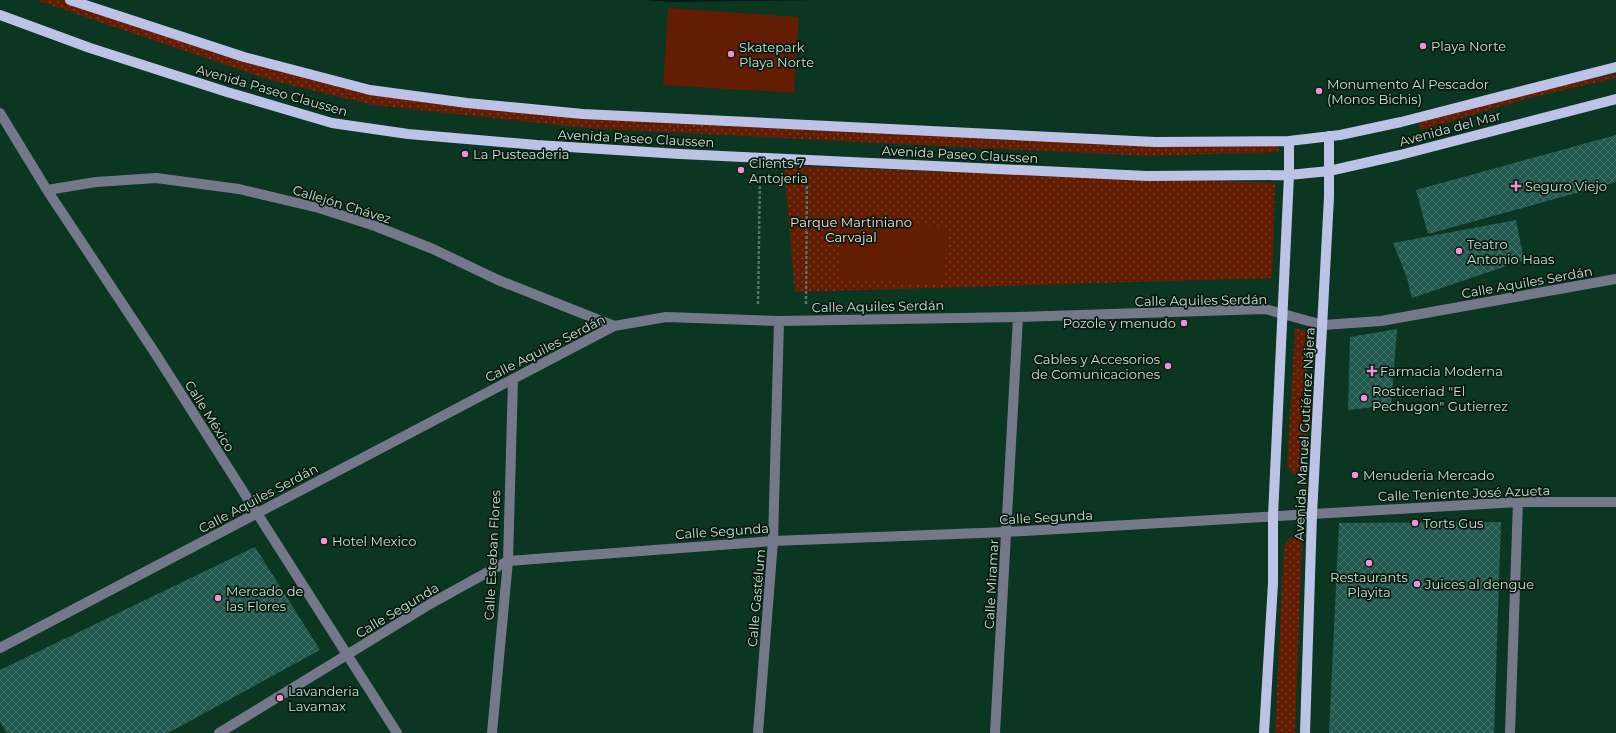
<svg xmlns="http://www.w3.org/2000/svg" width="1616" height="733" viewBox="0 0 1616 733" font-family="Montserrat,sans-serif">
<style>
.park{fill:url(#park-dots)}
.garden{fill:#621d03}
.water{fill:url(#water-rules)}
.building{fill:url(#building-cross-hatch)}
.lines{fill:none;stroke-linecap:round;stroke-linejoin:round}
.path{stroke:#527664;stroke-width:2.5;stroke-dasharray:3 2;stroke-linecap:butt}
.minor{stroke:#75788a;stroke-width:10}
.major{stroke:#bdc3e7;stroke-width:10}
.poi-dot{fill:#f391d6;stroke:#081a10;stroke-width:1.5}
.labels{text-anchor:middle;stroke-width:3.5;stroke-linejoin:round;paint-order:stroke}
.poi-label{font-size:13px;fill:#c9e0d2;stroke:#081a10;text-anchor:start}
.street-label{font-size:13px;fill:#c9e0d2;stroke:#081a10}
.park-label{font-size:13px;fill:#fcdcd1;stroke:#081a10}
</style>
<defs>
<pattern id="park-dots" width="8" height="8" patternUnits="userSpaceOnUse"><rect width="8" height="8" fill="#621d03"/><path d="M2 2h.1M6 6h.1" fill="none" stroke="#773e27" stroke-width="1.8" stroke-linecap="round"/></pattern>
<pattern id="water-rules" width="6" height="5" patternUnits="userSpaceOnUse"><rect width="6" height="5" fill="#01171e"/><path d="M0 2.5h6" fill="none" stroke="#25383e"/></pattern>
<pattern id="building-cross-hatch" width="8" height="8" patternUnits="userSpaceOnUse"><rect width="8" height="8" fill="#22594e"/><path d="M0 0l8 8M0 8l8-8" fill="none" stroke="#417167"/></pattern>
</defs>
<rect width="100%" height="100%" fill="#0a3622"/>
<path class="park" d="M36,0H75L272,68L378,96L590,119L1149,146L1278,144L1279,152L1147,156L860,142L588,128L373,105L270,80Z
M1616,74V78L1529,98L1422,130L1419,129V121L1475,104Z
M784,166L1275,183L1272,278L795,292Z
M1295,328L1308,331L1305,470L1293,475L1287,466Z
M1291,537L1302,541L1295,733H1275L1284,545Z"/>
<path class="garden" d="M668,8L799,17L794,93L663,85Z
M841,220L948,227L944,285L838,278Z"/>
<path class="water" d="M645,0H823L671,2Z"/>
<path class="building" d="M1616,135V182L1428,234L1416,190Z
M1516,220L1524,260L1412,298L1407,278L1393,243Z
M1397,329L1391,405L1348,410L1350,337Z
M1501,522L1494,733H1329L1339,523Z
M255,547L320,650L168,733H7L0,722V670Z"/>
<g class="lines">
<path class="path" d="M758,304L760,175
M806,304L807,177"/>
<path class="minor" d="M0,113L47,190L155,353L397,733
M47,190L96,182L156,178L239,189L319,208L375,226L433,249L498,280L614,326
M0,648L614,326L666,317L779,321L1018,317L1265,309L1323,325L1381,321L1616,279
M219,733L430,604L508,561L773,541L1007,532L1518,502H1616
M492,733L508,561L513,379
M758,733L773,541L779,321
M995,733L1018,317
M1510,733L1518,502"/>
<path class="major" d="M70,0L244,57L370,90L467,103L583,114L1155,142L1289,141L1340,135L1401,122L1616,67
M0,15L90,48L227,92L332,123L408,134L537,145L680,154L1147,176L1289,175L1329,171L1400,155L1616,99
M1264,733L1273,583V516L1289,175V141
M1305,733L1312,514L1329,197V136"/>
</g>
<g class="poi-dot">
<circle cx="1423" cy="46" r="4"/>
<circle cx="731" cy="54" r="4"/>
<circle cx="1319" cy="91" r="4"/>
<circle cx="465" cy="154" r="4"/>
<circle cx="741" cy="170" r="4"/>
<path d="M1514 180h4v4h4v4h-4v4h-4v-4h-4v-4h4z"/>
<circle cx="1459" cy="251" r="4"/>
<circle cx="1184" cy="323" r="4"/>
<circle cx="1168" cy="366" r="4"/>
<path d="M1370 365h4v4h4v4h-4v4h-4v-4h-4v-4h4z"/>
<circle cx="1364" cy="398" r="4"/>
<circle cx="1355" cy="475" r="4"/>
<circle cx="1415" cy="523" r="4"/>
<circle cx="324" cy="541" r="4"/>
<circle cx="1369" cy="563" r="4"/>
<circle cx="1417" cy="584" r="4"/>
<circle cx="218" cy="598" r="4"/>
<circle cx="280" cy="698" r="4"/>
</g>
<g class="labels">
<g class="poi-label">
<text x="1431" y="51">Playa Norte</text>
<text x="739" y="52">Skatepark<tspan x="739" dy="15">Playa Norte</tspan></text>
<text x="1327" y="89">Monumento Al Pescador<tspan x="1327" dy="15">(Monos Bichis)</tspan></text>
<text x="473" y="159">La Pusteaderia</text>
<text x="749" y="168">Clients 7<tspan x="749" dy="15">Antojeria</tspan></text>
<text x="1525" y="191">Seguro Viejo</text>
<text x="1467" y="249">Teatro<tspan x="1467" dy="15">Antonio Haas</tspan></text>
<text x="1176" y="328" text-anchor="end">Pozole y menudo</text>
<text x="1160" y="364" text-anchor="end">Cables y Accesorios<tspan x="1160" dy="15">de Comunicaciones</tspan></text>
<text x="1380" y="376">Farmacia Moderna</text>
<text x="1372" y="396">Rosticeriad "El<tspan x="1372" dy="15">Pechugon" Gutierrez</tspan></text>
<text x="1363" y="480">Menuderia Mercado</text>
<text x="1423" y="528">Torts Gus</text>
<text x="332" y="546">Hotel Mexico</text>
<text x="1369" y="582" text-anchor="middle">Restaurants<tspan x="1369" dy="15">Playita</tspan></text>
<text x="1425" y="589">Juices al dengue</text>
<text x="226" y="596">Mercado de<tspan x="226" dy="15">las Flores</tspan></text>
<text x="288" y="696">Lavanderia<tspan x="288" dy="15">Lavamax</tspan></text>
</g>
<g class="street-label">
<text transform="translate(272 90) rotate(16)" y="5">Avenida Paseo Claussen</text>
<text transform="translate(1450 128) rotate(-15)" y="5">Avenida del Mar</text>
<text transform="translate(636 138) rotate(3)" y="5">Avenida Paseo Claussen</text>
<text transform="translate(960 154) rotate(3)" y="5">Avenida Paseo Claussen</text>
<text transform="translate(342 204) rotate(17)" y="5">Callejón Chávez</text>
<text transform="translate(1527 282) rotate(-10)" y="5">Calle Aquiles Serdán</text>
<text transform="translate(1201 300) rotate(-1)" y="5">Calle Aquiles Serdán</text>
<text transform="translate(878 306) rotate(-1)" y="5">Calle Aquiles Serdán</text>
<text transform="translate(545 348) rotate(-27)" y="5">Calle Aquiles Serdán</text>
<text transform="translate(210 416) rotate(58)" y="5">Calle México</text>
<text transform="translate(1304 434) rotate(-87)" y="5">Avenida Manuel Gutiérrez Nájera</text>
<text transform="translate(1464 493) rotate(-2)" y="5">Calle Teniente José Azueta</text>
<text transform="translate(258 498) rotate(-28)" y="5">Calle Aquiles Serdán</text>
<text transform="translate(1046 517) rotate(-3)" y="5">Calle Segunda</text>
<text transform="translate(722 531) rotate(-4)" y="5">Calle Segunda</text>
<text transform="translate(492 555) rotate(-87)" y="5">Calle Esteban Flores</text>
<text transform="translate(991 584) rotate(-87)" y="5">Calle Miramar</text>
<text transform="translate(756 598) rotate(-85)" y="5">Calle Gastélum</text>
<text transform="translate(397 610) rotate(-31)" y="5">Calle Segunda</text>
</g>
<g class="park-label">
<text x="851" y="227">Parque Martiniano<tspan x="851" dy="15">Carvajal</tspan></text>
</g>
</g>
</svg>
